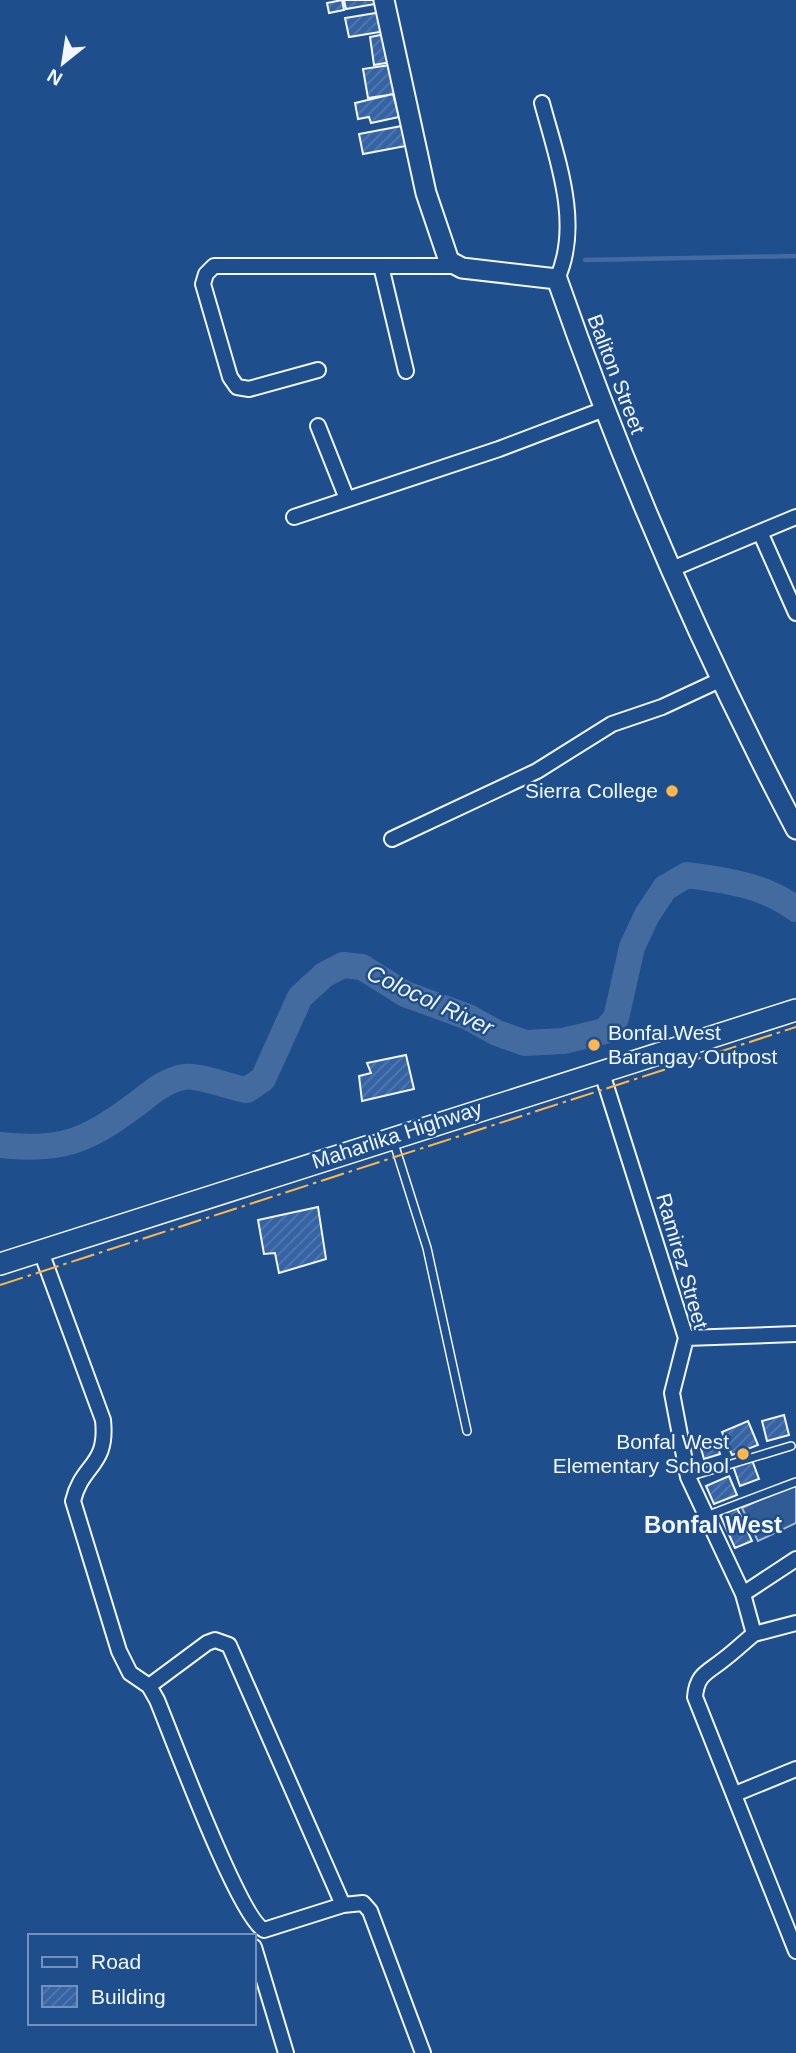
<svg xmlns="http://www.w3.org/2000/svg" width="796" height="2053" viewBox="0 0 796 2053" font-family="Arial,sans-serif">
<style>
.built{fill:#305b95;stroke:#a8bbd7;stroke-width:2}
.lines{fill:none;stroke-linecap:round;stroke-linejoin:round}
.stream{stroke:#446ba0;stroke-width:4.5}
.river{stroke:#446ba0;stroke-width:26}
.building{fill:url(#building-hatch);stroke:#f2f6ff;stroke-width:2}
.lane-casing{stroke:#f2f6ff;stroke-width:10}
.street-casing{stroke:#f2f6ff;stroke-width:18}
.secondary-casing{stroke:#f2f6ff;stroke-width:23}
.primary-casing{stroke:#f2f6ff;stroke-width:24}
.lane{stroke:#1f4e8c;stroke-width:7}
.street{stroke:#1f4e8c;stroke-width:14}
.secondary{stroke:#1f4e8c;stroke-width:19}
.primary{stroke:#1f4e8c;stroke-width:21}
.power{stroke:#ffb74d;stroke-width:2;stroke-dasharray:24 5 3.5 5;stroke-linecap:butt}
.poi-dot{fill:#ffb74d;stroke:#1f4e8c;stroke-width:2.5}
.labels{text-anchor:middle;stroke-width:5;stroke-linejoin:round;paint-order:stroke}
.street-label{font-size:21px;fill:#f2f6ff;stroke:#1f4e8c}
.poi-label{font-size:21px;fill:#f2f6ff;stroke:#1f4e8c;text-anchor:end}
.water-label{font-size:23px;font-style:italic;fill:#f2f6ff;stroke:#1f4e8c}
.quarter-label{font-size:24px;font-weight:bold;fill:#f2f6ff;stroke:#1f4e8c}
</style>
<defs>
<pattern id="building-hatch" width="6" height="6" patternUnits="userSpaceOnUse" patternTransform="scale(1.75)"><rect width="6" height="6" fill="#3563a3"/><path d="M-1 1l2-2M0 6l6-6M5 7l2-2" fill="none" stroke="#537ab1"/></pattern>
</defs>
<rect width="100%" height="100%" fill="#1f4e8c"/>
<path class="built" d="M796,1483V1523L758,1541L742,1508Z"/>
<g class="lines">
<path class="stream" d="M585,260L796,256"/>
<path class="river" d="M0,1145C64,1152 88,1140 138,1103C152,1092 166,1080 184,1077C196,1074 232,1088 247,1090L263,1079L300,997L324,975L343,965L362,967L405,994L468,1017L497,1033L525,1043L563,1041L605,1031L616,1018L632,947L647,915L665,888L687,875C725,880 764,885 796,909"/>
</g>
<path class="building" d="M342,0L344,10L329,13L327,3Z
M344,0H374L375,4L346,9Z
M382,12L386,31L349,37L345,18Z
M386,34L391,62L374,65L370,37Z
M390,65L395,94L368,98L363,69Z
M393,94L399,117L371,123L369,117L358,119L355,103Z
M407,125L411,145L363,154L359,134Z
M406,1055L414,1089L362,1101L359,1076L371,1073L367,1063Z
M318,1207L326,1259L279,1273L275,1253L264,1254L258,1220Z
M784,1415L789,1435L767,1441L762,1421Z
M748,1421L758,1445L732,1455L722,1432Z
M716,1441L720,1454L704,1459L700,1445Z
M752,1460L759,1479L740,1486L733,1466Z
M729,1476L737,1495L714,1504L706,1486Z
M737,1508L752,1541L735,1548L720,1515Z"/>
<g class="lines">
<defs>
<path id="lane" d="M393,1140L427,1248L467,1431
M688,1477L791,1446
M706,1516L796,1482"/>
<path id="street" d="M542,103C557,159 582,224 557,279
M381,266L406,371
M318,370L249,389L237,387L230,377L203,284L206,274L214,266H453
M318,426L347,499
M294,517L499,449L602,410
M760,532L796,517
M672,569L760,532L796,613
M392,839L537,771L612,724L662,707L720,680
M601,1070L686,1338L672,1393L688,1477L743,1594L754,1634C744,1642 734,1652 723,1660C707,1673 697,1674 695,1697L796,1951
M40,1249L103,1420C108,1467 82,1463 73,1501L119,1651L130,1673L149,1686L157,1700C172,1736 239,1918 264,1930L343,1905L363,1903L370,1911L423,2053
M686,1338L796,1334
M743,1594L796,1559
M754,1634L796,1623
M149,1686L207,1643L215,1640L229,1645L343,1905
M735,1794L796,1769
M254,1947L286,2053"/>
<path id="secondary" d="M384,0L426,193L449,261L462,268L557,279C623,468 703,652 796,829"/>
<path id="primary" d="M0,1264L796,1010"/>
</defs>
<use href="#lane" class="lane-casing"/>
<use href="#street" class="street-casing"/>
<use href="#secondary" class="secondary-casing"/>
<use href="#primary" class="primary-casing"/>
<use href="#lane" class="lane"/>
<use href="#street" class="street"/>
<use href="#secondary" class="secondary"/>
<use href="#primary" class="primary"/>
<path class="power" d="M0,1285L796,1027"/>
</g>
<g class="poi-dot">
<circle cx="672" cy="791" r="7"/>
<circle cx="594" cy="1045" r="7"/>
<circle cx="743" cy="1454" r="7"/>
</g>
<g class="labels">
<g class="street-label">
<text transform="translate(616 374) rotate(69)" y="7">Baliton Street</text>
<text transform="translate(397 1135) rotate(-18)" y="7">Maharlika Highway</text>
<text transform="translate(682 1261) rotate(74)" y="7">Ramirez Street</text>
</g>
<g class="poi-label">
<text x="658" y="798">Sierra College</text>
<text x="608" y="1040" text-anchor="start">Bonfal West<tspan x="608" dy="24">Barangay Outpost</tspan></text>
<text x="729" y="1449">Bonfal West<tspan x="729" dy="24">Elementary School</tspan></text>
</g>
<g class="water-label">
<text transform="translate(430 1000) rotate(25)" y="8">Colocol River</text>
</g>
<g class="quarter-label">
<text x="713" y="1533">Bonfal West</text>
</g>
</g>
<rect x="28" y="1934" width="228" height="91" fill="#1f4e8c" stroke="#7391ba" stroke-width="2"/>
<rect x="42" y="1957" width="35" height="10" fill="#1f4e8c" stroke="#7391ba" stroke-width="2"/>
<text x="91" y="1969" font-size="21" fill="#f2f6ff">Road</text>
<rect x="42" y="1986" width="35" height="21" fill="url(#building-hatch)" stroke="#7391ba" stroke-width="2"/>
<text x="91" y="2004" font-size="21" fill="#f2f6ff">Building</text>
<g transform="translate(63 63) rotate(210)" stroke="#1f4e8c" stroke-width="5" paint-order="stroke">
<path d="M0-5L12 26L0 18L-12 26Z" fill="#f2f6ff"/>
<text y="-10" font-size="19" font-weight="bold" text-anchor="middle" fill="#f2f6ff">N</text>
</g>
</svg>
